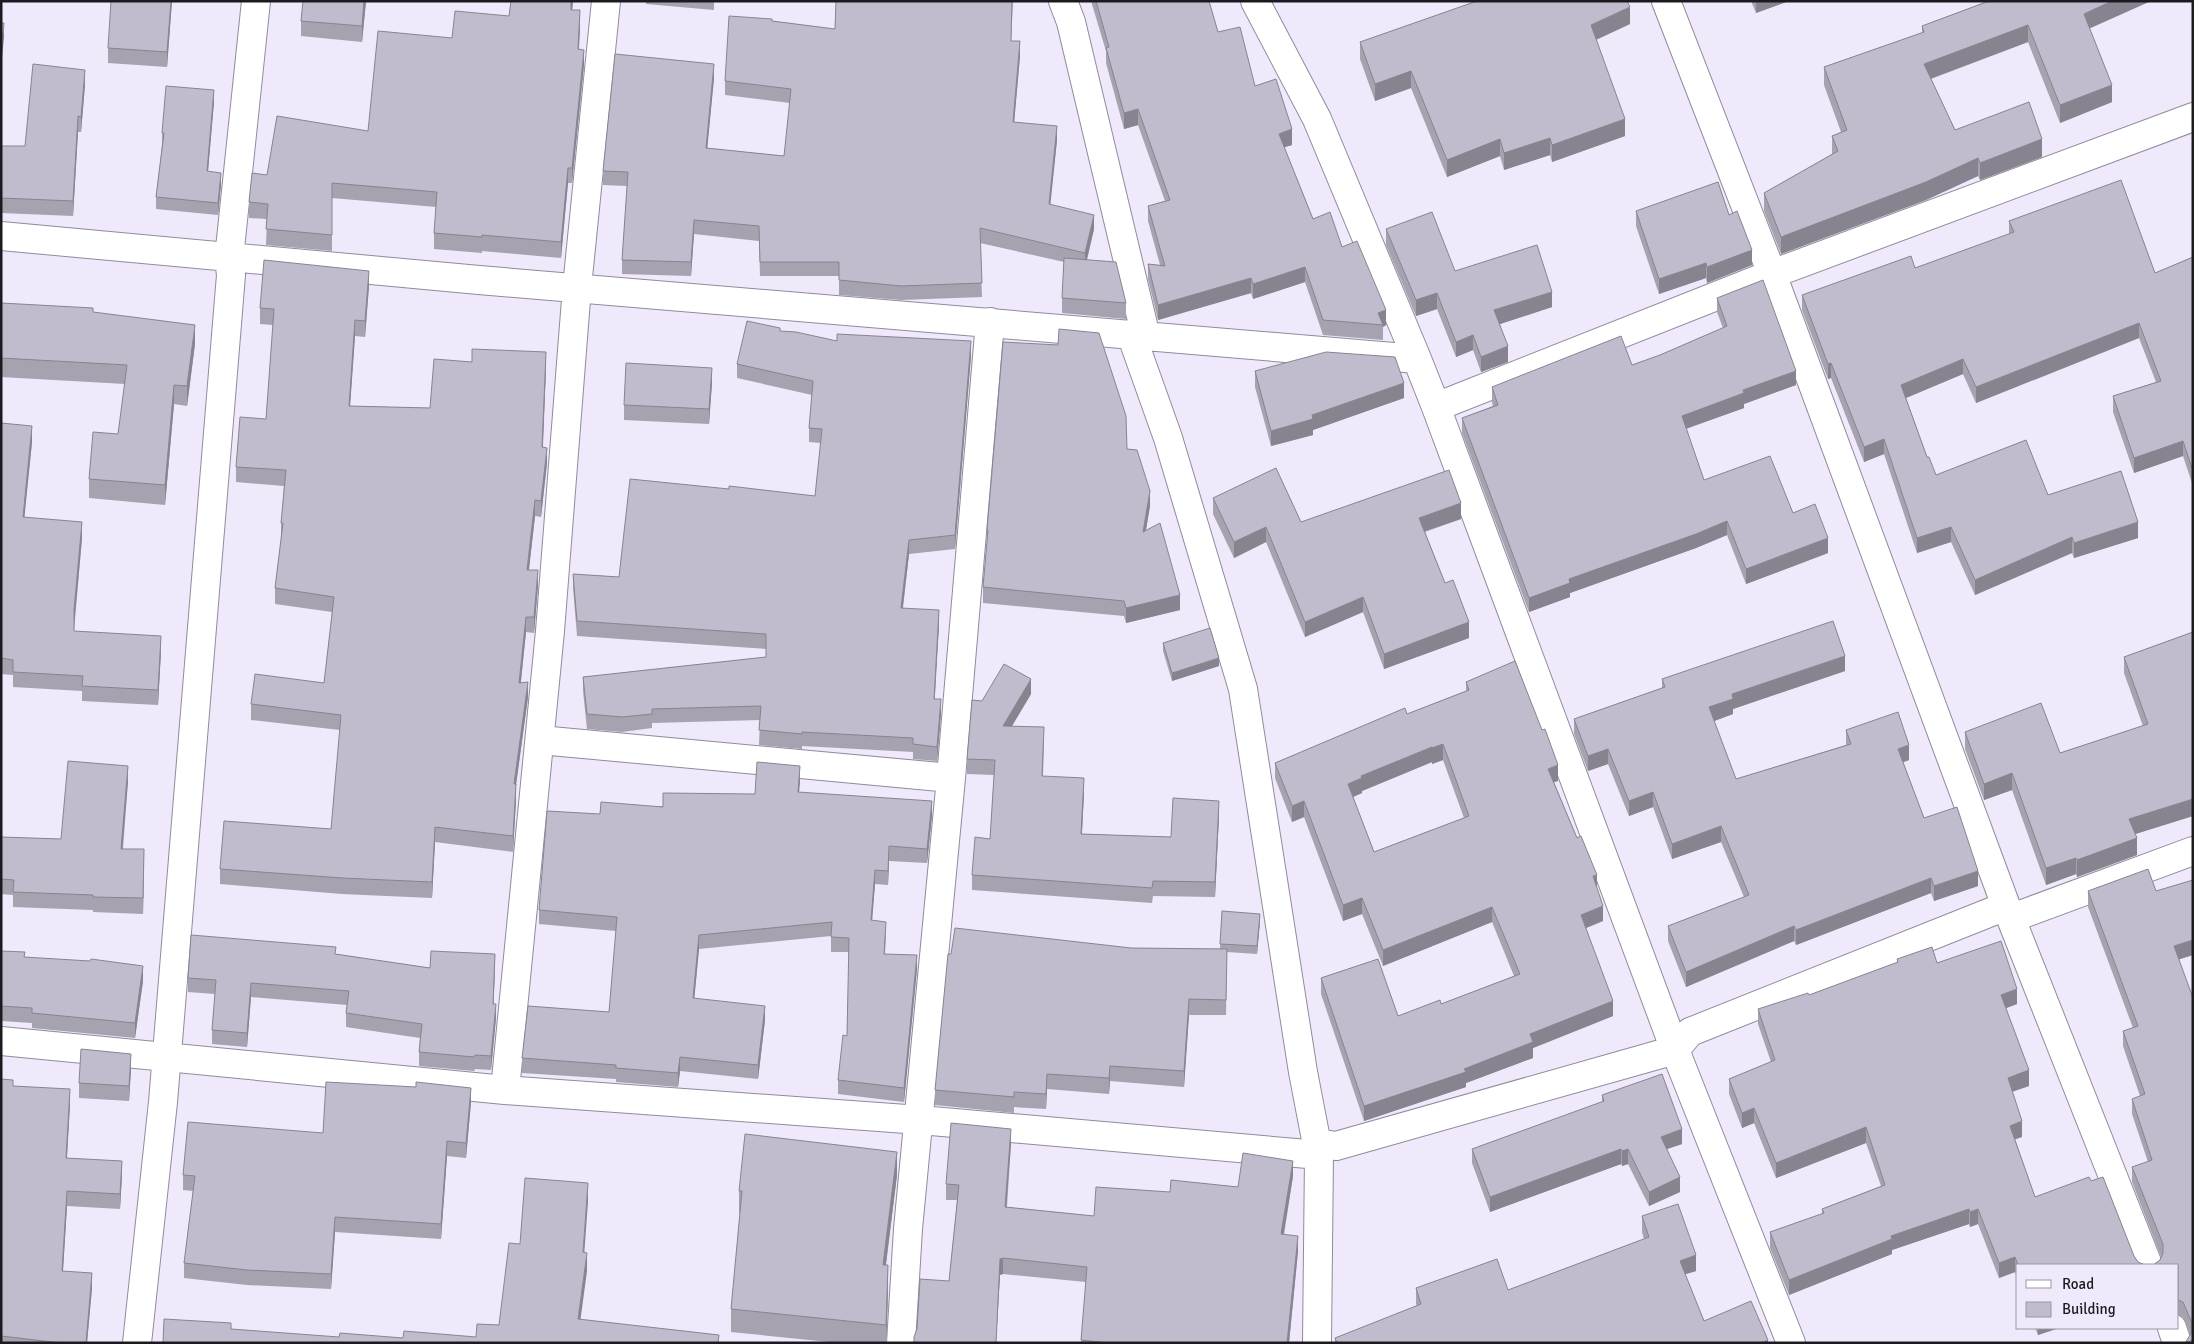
<svg xmlns="http://www.w3.org/2000/svg" width="2194" height="1344" viewBox="0 0 2194 1344" font-family="Signika,sans-serif">
<style>
.lines{fill:none;stroke-linecap:round;stroke-linejoin:round}
.minor-casing{stroke:#908b9b;stroke-width:30}
.minor{stroke:#fff;stroke-width:28}
.wall{fill:#a6a2b0;fill-rule:evenodd}
.shaded-wall{fill:#878490}
.building{fill:#c1bccd;stroke:#878490;fill-rule:evenodd}
</style>
<rect width="100%" height="100%" fill="#efe9fb"/>
<g class="lines">
<defs>
<path id="minor" d="M1063,1L1071,22L1146,337
M1255,1L1317,119L1417,359
M1666,1L1772,274L2006,906L2148,1265
M1,236L479,280L1417,359L1436,407L1772,274L2193,117
M1131,334L1168,438L1243,689L1303,1072L1319,1155L1317,1343
M1436,407L1675,1050L1791,1343
M540,740L951,778
M2012,918L2193,851
M1,1041L505,1090L920,1120L1319,1155
M505,1090L550,631L577,287L606,1
M1317,1143L1336,1146L1675,1050L1690,1032L2006,906
M2172,1328L2177,1343
M137,1343L163,1102L231,275L229,258L256,1
M901,1343L908,1229L951,778L990,322"/>
</defs>
<use href="#minor" class="minor-casing"/>
<use href="#minor" class="minor"/>
</g>
<path class="wall" d="M172,1L167,67L108,63V48Z
M366,1L362,42L301,36V21Z
M511,1H573L572,10L580,26L579,49L584,65L572,183H568L561,258L482,251V253L434,249V233L436,207L332,198V251L266,245L267,219L249,218V202L267,175L368,131L452,38L509,16Z
M646,1H714V10L646,4Z
M836,1H1013L1011,41L1020,56L1014,122L1057,140L1050,204L1094,229L1087,260L1126,303V319L1062,313V298L1064,262L980,243L982,297L901,300L839,295V276H760L759,241L694,234L691,276L622,274V260L627,186L603,185V171L714,78L707,148L784,156L790,103L725,95V81L772,21L835,29Z
M1091,1H1209L1218,32L1255,86L1292,145L1284,147L1313,219L1342,247L1386,325L1383,327V340L1323,335L1305,282L1253,299L1251,293L1158,320L1148,279V264L1160,265L1148,221V206L1165,201L1138,125L1124,129L1106,63V51Z
M1751,1H1789L1756,13Z
M1989,1H2151L2089,28L2112,102L2060,123L2028,42L1931,79L1955,130L2042,157L1980,180L1978,176L1926,200L1781,254L1764,211V193L1832,154V136L1841,132L1824,85V67L1922,33V26Z
M1630,24L1596,40L1625,136L1552,162L1550,155L1504,170L1500,156L1447,177L1411,88L1375,101L1360,59V42Z
M85,85L81,132H78L73,216L1,213V146H25Z
M214,102L208,171L221,185L218,215L156,209V197L162,145V133Z
M1636,211L1729,215L1752,265L1707,283L1706,278L1659,294L1636,226Z
M2009,221L2155,273L2193,257L2192,483L2183,456L2134,473L2113,412V396L2156,382L2139,338L1976,403L1963,374L1906,398L1927,457L1936,475L2048,495L2138,538L2074,558L2072,553L1975,595L1951,542L1917,553L1884,454L1864,462L1831,378L1828,379L1802,310V295L1915,268L2009,234Z
M1386,229L1455,271L1552,307L1500,324L1508,362L1481,372L1473,350L1456,357L1437,309L1416,316L1386,245Z
M369,286L365,337L355,336L350,406L430,408L546,368L543,447L547,463L541,517L535,516L529,570L538,586L534,633L526,632L521,682L528,697L516,784V800L513,852L435,842L432,898L342,894L220,884V869L331,829L340,730L251,720V704L324,683L332,612L275,604V588L281,539V523L284,486L236,482V467L266,419L273,325L260,324V308Z
M1717,298L1796,385L1744,404V408L1686,429L1704,480L1793,513L1828,553L1746,584L1727,535L1696,548L1570,593V597L1529,612L1462,433V418L1493,406L1492,402V387L1632,365L1660,355L1723,328L1717,312Z
M1,303L93,312L195,344L187,406L174,404L165,505L89,498V479L118,434L125,384L1,377Z
M780,331L837,341L971,356L955,549L909,554L903,608L939,625L934,699L941,714L937,761L913,759V752L802,746V749L759,745L760,720L652,723V728L622,732L587,729L583,691V677L766,657V649L577,636L573,588V574L619,577L729,489L815,496L821,443L809,442V428L812,395L737,378V364Z
M1255,371L1404,398L1313,430V435L1271,446L1255,387Z
M712,383L709,424L624,420V405Z
M1,423L32,442L24,517L82,538L74,631L161,651L158,705L82,701V691L13,687V675L1,674Z
M1127,449L1150,506L1146,530L1180,610L1126,623L1124,616L983,603V587L987,545V530Z
M1213,498L1301,522L1461,519L1425,532L1445,583L1469,638L1384,669L1363,612L1305,637L1266,542L1234,558L1213,514Z
M2193,632V816L2135,834L2137,855L2077,877L2076,874L2046,885L2012,790L1984,800L1965,749V732L2060,753L2143,726L2124,673V657Z
M1163,643L1219,666L1172,681L1163,651Z
M1845,671L1733,709V714L1714,721L1736,779L1846,745V730L1909,760L1903,762L1924,818L1978,886L1934,901L1931,893L1796,945L1794,941L1686,987L1668,941V926L1744,897L1721,842L1672,859L1653,807L1629,816L1608,764L1588,771L1574,734V719L1662,688V679Z
M1466,682L1558,781L1554,782L1597,888L1603,921L1586,928L1613,1016L1533,1048V1058L1466,1083V1087L1364,1121L1321,994V978L1398,1016L1441,1004L1514,976L1492,922L1383,966L1362,914L1343,921L1304,817L1292,822L1275,778V763L1407,714L1466,691ZM1443,760L1464,818L1374,852L1353,797L1362,793V791L1432,762V764Z
M1031,694L1012,726L1044,742L1043,776L1084,793L1082,834L1171,837L1219,816L1215,897L1153,896L1152,903L972,890V875L990,839L994,775L967,774V759L982,701Z
M800,780L799,792L932,816L927,863L889,861L888,885L875,884L872,920L886,936L885,954L917,969L904,1102L838,1094V1080L847,1036L849,952H831V936L699,949L694,999L765,1020L758,1079L680,1071L678,1087L616,1082V1079L522,1073V1058L609,1012L616,931L539,924V910L600,814L755,794Z
M128,781L123,849L144,864L143,914L93,912V910L13,907V895L1,894V837L61,839Z
M2193,880V955L2179,959L2193,1343L2190,1335L2183,1317L2178,1315V1265H2018V1280L2015,1272L1999,1278L1978,1224L1970,1227L1969,1224L1892,1250V1254L1789,1295L1770,1248V1232L1822,1214V1209L1881,1186L1866,1143L1776,1178L1754,1123L1742,1128L1729,1094V1079L1771,1062L1758,1024V1009L1809,995L1897,963V959L1937,963L2017,1004L2006,1008L2029,1086L2012,1092L2022,1137L2015,1139L2035,1197L2091,1181L2134,1256L2138,1262L2145,1265H2153L2160,1260L2161,1257L2132,1182V1167L2148,1162L2132,1114V1099L2140,1096L2123,1046V1031L2133,1028L2088,907V891H2156Z
M1222,911L1260,921L1257,954L1227,952L1226,1015H1189L1184,1087L1110,1081L1109,1094L1047,1089L1046,1109L1014,1107V1113L935,1105V1090L1131,948L1220,949Z
M1,951L25,957L143,981L135,1038L32,1028V1023L1,1021Z
M336,954L430,968H495L493,1004L496,1018L491,1070L475,1069L474,1071L419,1066V1052L420,1038L346,1027V1013L347,1005L251,997L247,1047L212,1044V1030L215,994L188,992V978Z
M131,1069L129,1101L79,1098V1083Z
M1,1079L13,1086L70,1104L67,1158L122,1175L120,1209L67,1206L63,1271L92,1288L87,1343H1Z
M1602,1095L1682,1144L1667,1149L1680,1192L1649,1206L1628,1164L1622,1166L1621,1164L1490,1212L1472,1163V1149L1602,1102Z
M471,1102L466,1158L447,1156L441,1239L335,1232L331,1289L247,1285L184,1278V1263L193,1191L183,1190V1175L323,1133Z
M1011,1144L1007,1207L1094,1216L1170,1192L1238,1187L1293,1176L1284,1235L1298,1251L1289,1343H1081L1086,1282L1003,1274L1000,1275L996,1343H914L949,1281L957,1200H946V1184Z
M897,1175L886,1265L888,1288L887,1343H839L731,1332V1309L740,1213H739V1191Z
M1642,1216L1696,1271L1685,1274L1704,1321L1768,1343H1335V1338L1417,1306L1416,1304V1288L1508,1290L1644,1239L1642,1232Z
M2035,1328H2059L2038,1335Z"/>
<path class="shaded-wall" d="M171,1H172L167,67V52Z
M364,1H366L362,42V26Z
M571,1H573L571,25Z
M1756,1H1789L1756,13Z
M2112,1H2151L2084,31V14Z
M1630,7V24L1591,42V25Z
M580,10V26L578,65V49Z
M4,23V38L1,68V53Z
M2028,25V42L1924,81V64Z
M1020,41V56L1013,136V122Z
M584,50V65L572,183V168Z
M714,64V78L706,162V148Z
M85,70V85L81,132V117Z
M1411,71V88L1375,101V84Z
M2112,85V102L2060,123V105Z
M214,90V102L207,183V171Z
M1138,109V125L1124,129V113Z
M78,116V132L73,216V201Z
M1625,119V136L1552,162V145Z
M1057,126V140L1049,218V204Z
M1292,129V145L1279,149V134Z
M1550,138V155L1504,170V153Z
M1500,139V156L1447,177V160Z
M2042,139V157L1980,180V163Z
M1978,158V176L1926,200L1781,254V237Z
M568,168V183L561,258V242Z
M221,173V185L218,215V203Z
M1094,215V229L1085,267V253Z
M694,220V234L691,276V262Z
M1752,250V265L1707,283V267Z
M1706,263V278L1659,294V279Z
M1305,267V282L1253,299V284Z
M369,271V286L365,337V321Z
M1251,278V293L1158,320V305Z
M1552,292V307L1494,326V310Z
M1437,293V309L1416,316V300Z
M1386,310V325L1383,327L1378,313Z
M355,320V336L349,421V406Z
M2139,323V338L1976,403V387Z
M195,325V344L187,406V386Z
M1473,335V350L1456,357V342Z
M971,341V356L955,549V535Z
M1508,346V362L1481,372V357Z
M546,352V368L542,463V447Z
M1963,359V374L1901,400V385Z
M1831,363V378L1828,379V364Z
M712,368V383L709,424V409Z
M1796,371V385L1744,404V408L1682,430V416L1743,390Z
M1404,383V398L1313,430V435L1271,446V431L1312,415Z
M174,385V404L165,505V485Z
M32,426V442L23,532V517Z
M1884,439V454L1864,462V447Z
M2183,441V456L2134,473V458Z
M547,448V463L541,517V501Z
M2193,467V482L2192,483V468Z
M1150,491V506L1143,547V532Z
M535,500V516L527,585V570Z
M1461,503V519L1419,533V518Z
M1727,521V535L1696,548L1570,593V597L1529,612V598L1569,579Z
M82,522V538L74,626V610Z
M2138,522V538L2074,558V543Z
M1266,527V542L1234,558V542Z
M1951,527V542L1917,553V538Z
M2072,537V553L1975,595V580Z
M1828,538V553L1746,584V569Z
M909,540V554L901,622V608Z
M538,570V586L534,633V617Z
M1180,595V610L1126,623V608Z
M1363,597V612L1305,637V622Z
M939,610V625L934,713V699Z
M526,617V632L519,698V683Z
M1469,622V638L1384,669V654Z
M161,636V651L158,705V690Z
M1845,656V671L1733,709V714L1709,723V707L1732,694Z
M1219,658V666L1172,681V673Z
M1031,679V694L1003,741V726Z
M528,682V697L514,800V784Z
M941,699V714L937,761V747Z
M1443,744V760L1432,764V748Z
M1909,745V760L1898,764V749Z
M1432,747V762L1362,791V793L1348,799V784L1361,776Z
M1608,749V764L1588,771V756Z
M1558,765V781L1548,784V769Z
M128,766V781L121,864V849Z
M800,766V780L798,806V792Z
M2012,773V790L1984,800V784Z
M1084,778V793L1081,849V834Z
M516,784V800L513,852V836Z
M1653,792V807L1629,816V801Z
M2193,799V816L2129,836V819Z
M932,801V816L927,863V849Z
M1219,801V816L1215,897V882Z
M1304,801V817L1292,822V806Z
M1721,826V842L1672,859V844Z
M435,827V842L432,898V882Z
M2137,838V855L2077,877V860Z
M889,846V861L888,885V871Z
M144,849V864L143,914V898Z
M2076,858V874L2046,885V868Z
M875,870V884L871,934V920Z
M1978,871V886L1934,901V886Z
M1597,875V890L1593,876Z
M1931,878V893L1796,945V930Z
M1362,898V914L1343,921V905Z
M1603,906V921L1581,930V915Z
M1492,907V922L1383,966V950Z
M1260,914V921L1257,954V946Z
M1794,926V941L1686,987V972Z
M699,935V949L693,1013V998Z
M2193,940V955L2174,961V946Z
M495,954V968L493,1018V1004Z
M917,955V969L904,1102V1088Z
M143,966V981L135,1038V1023Z
M251,983V997L247,1047V1033Z
M2017,989V1004L2001,1010V995Z
M1189,999V1015L1184,1087V1071Z
M1613,1001V1016L1533,1048V1058L1466,1083V1087L1364,1121V1106L1464,1069L1530,1034Z
M496,1004V1018L491,1070V1056Z
M765,1006V1020L758,1079V1065Z
M131,1054V1069L129,1101V1086Z
M680,1057V1071L678,1087V1073Z
M1110,1066V1081L1109,1094V1078Z
M2029,1070V1086L2008,1093V1078Z
M1047,1074V1089L1046,1109V1094Z
M471,1088V1102L466,1158V1143Z
M70,1089V1104L66,1173V1158Z
M1754,1108V1123L1742,1128V1113Z
M2022,1121V1137L2010,1141V1126Z
M1866,1127V1143L1776,1178V1163Z
M1011,1129V1144L1005,1222V1207Z
M1682,1129V1144L1661,1151V1137Z
M447,1141V1156L441,1239V1224Z
M1621,1149V1164L1490,1212V1197Z
M1628,1149V1164L1622,1166V1151Z
M897,1152V1175L883,1287V1265Z
M122,1161V1175L120,1209V1194Z
M1293,1161V1176L1281,1249V1234Z
M1680,1177V1192L1649,1206V1192Z
M588,1183V1202L583,1271V1252Z
M67,1191V1206L62,1286V1271Z
M1969,1209V1224L1892,1250V1254L1789,1295V1280L1891,1236Z
M1978,1209V1224L1970,1227V1212Z
M335,1217V1232L331,1289V1274Z
M1298,1236V1251L1289,1343H1287Z
M587,1253V1271L578,1338V1319Z
M1696,1255V1271L1680,1276V1261Z
M2015,1257V1272L1999,1278V1263Z
M1003,1258V1274L1000,1275L996,1343L1000,1259Z
M888,1265V1288L886,1343V1325Z
M92,1273V1288L87,1343H86Z
M2038,1328H2059L2038,1335Z
M1768,1340V1343H1761Z"/>
<path class="building" d="M111,1H171L167,52L108,48Z
M303,1H364L362,26L301,21Z
M511,1H571V10H580L578,49L584,50L572,168H568L561,242L482,235V237L434,233L437,192L332,183V235L266,229L268,204L249,202L252,173L267,175L277,116L368,131L378,31L452,38L455,11L509,16Z
M836,1H1012L1011,41H1020L1013,122L1057,126L1049,204L1094,215L1085,253L980,228L982,283L901,286L839,280V262H760L759,226L694,220L691,262L622,260L628,172L603,171L615,54L714,64L706,148L784,156L791,89L725,81L729,16L772,19V21L835,29Z
M1096,1H1209L1218,32L1240,27L1255,86L1276,79L1292,129L1279,134L1313,219L1330,212L1342,247L1357,241L1386,310L1378,313L1383,325L1323,320L1305,267L1253,284L1251,278L1158,305L1148,264L1165,266L1148,206L1170,200L1138,109L1124,113L1106,48L1109,47Z
M1477,1H1627L1630,7L1591,25L1625,119L1552,145L1550,138L1504,153L1500,139L1447,160L1411,71L1375,84L1360,42Z
M1989,1H2112L2084,14L2112,85L2060,105L2028,25L1924,64L1955,130L2029,102L2042,139L1980,163L1978,158L1926,182L1781,237L1764,193L1838,151L1832,136L1847,130L1824,67L1924,32L1922,26Z
M1,23H4L1,53Z
M33,64L85,70L81,117L78,116L73,201L1,198V146H25Z
M166,86L214,90L207,171L221,173L218,203L156,197L164,133H162Z
M2121,180L2155,273L2193,257V467L2192,468L2183,441L2134,458L2113,396L2161,381L2139,323L1976,387L1963,359L1901,385L1927,457H1929L1936,475L2026,440L2048,495L2121,471L2138,522L2074,543L2072,537L1975,580L1951,527L1917,538L1884,439L1864,447L1831,363L1828,364L1802,295L1911,256L1915,268L2014,232L2009,221Z
M1718,182L1729,215L1737,211L1752,250L1707,267L1706,263L1659,279L1636,211Z
M1432,212L1455,271L1537,245L1552,292L1494,310L1508,346L1481,357L1473,335L1456,342L1437,293L1416,300L1386,229Z
M1064,258L1116,262L1126,303L1062,298Z
M264,260L369,271L365,321L355,320L349,406L430,408L434,359L472,362V349L546,352L542,447L547,448L541,501L535,500L527,570H538L534,617H526L519,683L528,682L514,784H516L513,836L435,827L432,882L342,878L220,869L224,821L331,829L341,715L251,704L255,674L324,683L334,597L275,588L283,523H281L286,470L236,467L240,417L266,419L274,309L260,308Z
M1763,280L1796,371L1743,390L1744,393L1682,416L1704,480L1770,456L1793,513L1815,504L1828,538L1746,569L1727,521L1696,534L1569,579L1570,583L1529,598L1462,418L1498,405L1492,387L1621,336L1632,365L1660,355L1727,326L1717,298Z
M1,303L93,308V312L195,325L187,386L174,385L165,485L89,479L93,432L118,434L127,365L1,358Z
M747,321L780,328V331L796,332L837,341V334L971,341L955,535L909,540L901,608L939,610L934,699H941L937,747L913,744V738L802,732V734L759,730L761,706L652,709V714L622,717L587,714L583,677L766,657V634L577,621L573,574L619,577L630,479L729,489V486L815,496L822,429L809,428L813,381L737,364Z
M1059,329L1099,333L1126,416L1127,449L1137,450L1150,491L1143,532L1160,523L1180,595L1126,608L1124,601L983,587L988,530H987L1003,342L1058,345Z
M1326,352L1395,357L1404,383L1312,415L1313,419L1271,431L1255,371Z
M626,363L712,368L709,409L624,405Z
M1,423L32,426L23,517L82,522L74,610V631L161,636L158,690L82,686L83,676L13,672V660L1,658Z
M1276,468L1301,522L1449,470L1461,503L1419,518L1445,583L1453,580L1469,622L1384,654L1363,597L1305,622L1266,527L1234,542L1213,498Z
M1833,621L1845,656L1732,694L1733,699L1709,707L1736,779L1851,744L1846,730L1898,712L1909,745L1898,749L1924,818L1957,807L1978,871L1934,886L1931,878L1796,930L1794,926L1686,972L1668,926L1749,895L1721,826L1672,844L1653,792L1629,801L1608,749L1588,756L1574,719L1665,687L1662,679Z
M1210,628L1219,658L1172,673L1163,643Z
M2193,632V799L2129,819L2137,838L2077,860L2076,858L2046,868L2012,773L1984,784L1965,732L2041,703L2060,753L2148,724L2124,657Z
M1515,661L1542,730L1545,729L1558,765L1548,769L1577,838L1581,836L1597,875L1593,876L1603,906L1581,915L1613,1001L1530,1034L1533,1042L1464,1069L1466,1072L1364,1106L1321,978L1378,959L1398,1016L1440,1000L1441,1004L1520,974L1492,907L1383,950L1362,898L1343,905L1304,801L1292,806L1275,763L1405,708L1407,714L1469,690L1466,682ZM1443,744L1469,816L1374,852L1348,784L1362,778L1361,776L1432,747V748Z
M1004,664L1031,679L1003,726L1044,727L1042,776L1084,778L1081,834L1171,837L1173,798L1219,801L1215,882L1153,881L1152,888L972,875L975,837L990,839L995,760L967,759L972,700L982,701Z
M68,761L128,766L121,849H144L143,898L93,897V895L13,892L14,880L1,879V837L61,839Z
M757,762L800,766L798,792L932,801L927,849L889,846L888,871L875,870L871,920L886,922L884,954L917,955L904,1088L838,1080L843,1035L847,1036L849,938L831,937L832,922L699,935L693,998L765,1006L758,1065L680,1057L678,1073L616,1068V1065L522,1058L528,1006L609,1012L617,917L539,910L547,811L600,814L601,802L663,807V793L755,794Z
M2148,869L2156,891L2193,880V940L2174,946L2193,998V1340L2185,1343L2192,1332V1323L2183,1302L2178,1300V1265H2018L2015,1257L1999,1263L1978,1209L1970,1212L1969,1209L1891,1236L1892,1239L1789,1280L1770,1232L1824,1213L1822,1209L1885,1185L1866,1127L1776,1163L1754,1108L1742,1113L1729,1079L1775,1060L1758,1009L1808,993L1809,995L1898,962L1897,959L1932,947L1937,963L2001,941L2017,989L2001,995L2029,1070L2008,1078L2022,1121L2010,1126L2035,1197L2089,1177L2091,1181L2103,1177L2134,1256L2138,1262L2145,1265H2153L2160,1260L2163,1253V1244L2132,1167L2152,1160L2132,1099L2145,1094L2123,1031L2138,1026L2088,891Z
M1222,911L1260,914L1257,946L1220,944Z
M955,928L1131,948L1227,949L1226,1000L1189,999L1184,1071L1110,1066L1109,1078L1047,1074L1046,1094L1014,1092V1097L935,1090L948,954H951Z
M191,935L336,947L335,954L430,968L431,951L495,954L493,1004H496L491,1056L475,1055L474,1057L419,1052L422,1024L346,1013L349,991L251,983L247,1033L212,1030L216,980L188,978Z
M1,951L25,952L24,957L90,961L91,959L143,966L135,1023L32,1013V1008L1,1006Z
M81,1049L131,1054L129,1086L79,1083Z
M1662,1074L1682,1129L1661,1137L1680,1177L1649,1192L1628,1149L1622,1151L1621,1149L1490,1197L1472,1149L1604,1101L1602,1095Z
M1,1079L13,1080V1086L70,1089L66,1158L122,1161L120,1194L67,1191L62,1271L92,1273L86,1343H61L1,1336Z
M326,1082L416,1087V1082L471,1088L466,1143L447,1141L441,1224L335,1217L331,1274L247,1270L184,1263L195,1176L183,1175L188,1122L323,1133Z
M951,1123L1011,1129L1005,1207L1094,1216L1096,1187L1170,1192L1171,1180L1238,1187L1243,1153L1293,1161L1281,1234L1298,1236L1287,1343H1108L1081,1340L1087,1267L1003,1258L1000,1259L996,1343H914V1337L917,1329L920,1279L949,1281L959,1185L946,1184Z
M745,1134L897,1152L883,1265H888L886,1325L731,1309L742,1191H739Z
M525,1178L588,1183L583,1252L587,1253L578,1319L719,1335L718,1343H163L164,1319L231,1323V1329L339,1337L340,1333L403,1338L404,1331L476,1337L477,1324L499,1325L509,1243L520,1244Z
M1678,1204L1696,1255L1680,1261L1704,1321L1751,1301L1768,1340L1761,1343H1337L1335,1338L1421,1304L1416,1288L1497,1259L1508,1290L1649,1237L1642,1216Z"/>
<rect width="2194" height="1344" fill="none" stroke="#1c1a20" stroke-width="5"/>
<rect x="2016" y="1264" width="162" height="65" fill="#efe9fb" stroke="#9b96a3"/>
<rect x="2026" y="1280" width="25" height="8" fill="#ffffff" stroke="#9b96a3"/>
<text x="2062" y="1289" font-size="15" fill="#1c1a20">Road</text>
<rect x="2026" y="1302" width="25" height="15" fill="#c1bccd" stroke="#9b96a3"/>
<text x="2062" y="1314" font-size="15" fill="#1c1a20">Building</text>
</svg>
